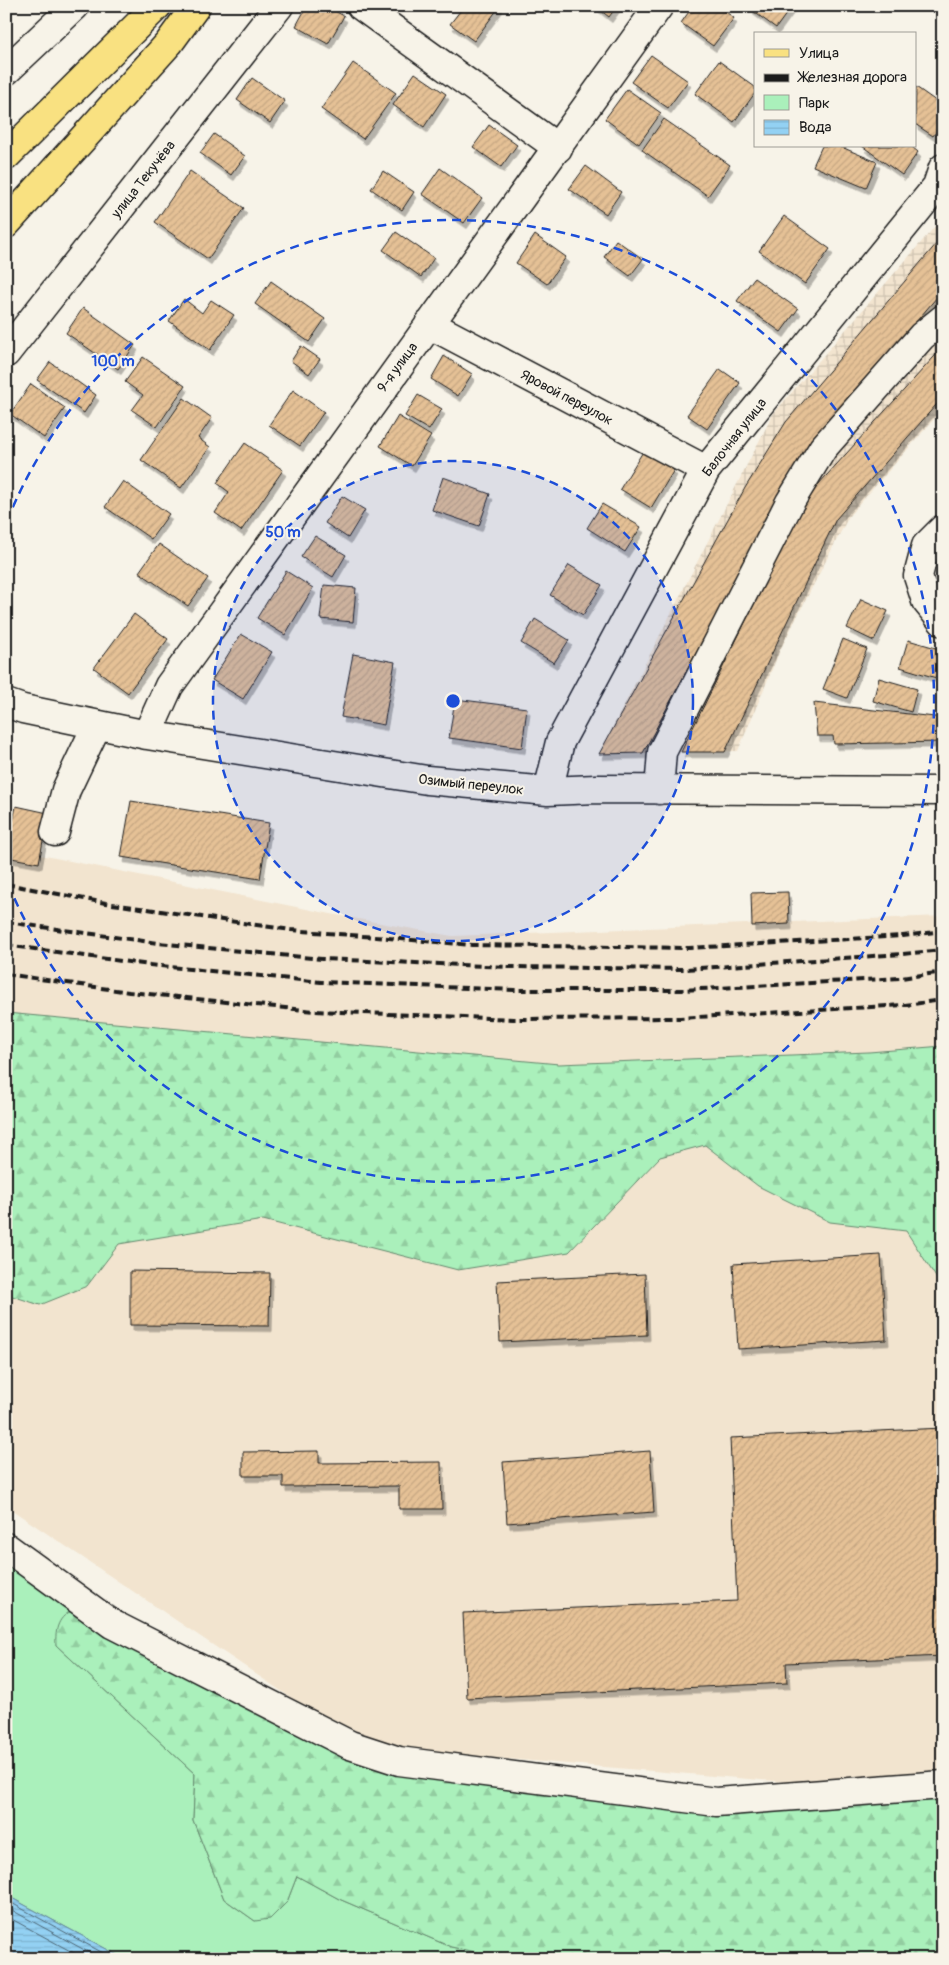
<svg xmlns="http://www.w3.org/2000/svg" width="949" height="1965" viewBox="0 0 949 1965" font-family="Pangolin,sans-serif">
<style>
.built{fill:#f2e4cf}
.industrial{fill:url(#industrial-grid)}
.green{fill:#aaf0bb;stroke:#63866c}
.forest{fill:url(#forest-firs);stroke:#63866c}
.water{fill:url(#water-rules);stroke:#63899d}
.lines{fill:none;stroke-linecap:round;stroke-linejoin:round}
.shore{stroke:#4c6472;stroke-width:1}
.building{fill:url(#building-hatch);stroke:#1c1c1c;filter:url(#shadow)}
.minor-casing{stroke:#1c1c1c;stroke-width:31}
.major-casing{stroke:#1c1c1c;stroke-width:31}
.minor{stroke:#f7f3e8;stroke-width:28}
.major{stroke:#f9e181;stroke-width:28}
.rail{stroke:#1c1c1c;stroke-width:4;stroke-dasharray:8 4;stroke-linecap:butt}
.ring{fill:none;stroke:#1d4ed8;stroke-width:2.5;stroke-dasharray:9 6}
.labels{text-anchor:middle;stroke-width:4;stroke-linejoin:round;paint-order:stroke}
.street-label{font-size:14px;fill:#1c1c1c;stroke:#f7f3e8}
.centre{fill:#1d4ed8;stroke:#f7f3e8;stroke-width:2.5}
.ring-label{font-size:15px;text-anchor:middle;font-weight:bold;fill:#1d4ed8;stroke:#f7f3e8;stroke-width:4;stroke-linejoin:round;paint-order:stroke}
</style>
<defs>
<pattern id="industrial-grid" width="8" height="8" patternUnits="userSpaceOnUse" patternTransform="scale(1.25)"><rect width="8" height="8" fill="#f2e4cf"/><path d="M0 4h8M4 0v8" fill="none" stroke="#cfc3b1"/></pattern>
<pattern id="forest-firs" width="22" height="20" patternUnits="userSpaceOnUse" patternTransform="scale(1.25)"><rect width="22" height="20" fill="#aaf0bb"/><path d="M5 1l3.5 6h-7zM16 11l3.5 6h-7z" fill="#92cda0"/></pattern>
<pattern id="water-rules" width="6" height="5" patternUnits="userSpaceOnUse" patternTransform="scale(1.25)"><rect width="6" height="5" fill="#93d1f3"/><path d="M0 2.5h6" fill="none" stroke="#7eb3d0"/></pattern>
<pattern id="building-hatch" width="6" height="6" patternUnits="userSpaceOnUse" patternTransform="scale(1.25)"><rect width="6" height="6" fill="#e5c196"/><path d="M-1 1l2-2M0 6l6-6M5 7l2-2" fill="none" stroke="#c4a581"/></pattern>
<filter id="shadow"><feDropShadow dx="3" dy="5.5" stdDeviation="0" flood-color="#0004"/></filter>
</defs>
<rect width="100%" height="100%" fill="#f7f3e8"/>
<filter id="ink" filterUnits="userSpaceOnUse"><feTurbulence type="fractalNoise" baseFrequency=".02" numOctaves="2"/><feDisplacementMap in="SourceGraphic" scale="10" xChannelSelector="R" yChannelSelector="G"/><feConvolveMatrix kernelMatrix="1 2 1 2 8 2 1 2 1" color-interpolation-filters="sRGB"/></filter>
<g filter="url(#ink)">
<path class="built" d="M6,848L331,914L452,936L943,916V1777L834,1786L399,1750L314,1713L6,1506Z"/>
<path class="industrial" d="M943,217V412L935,418L849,516L781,648L738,751L599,754L773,414Z"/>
<path class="green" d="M6,1564L74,1610L56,1645L195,1774L193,1820L224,1899L255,1921L287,1902L297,1876L339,1899L451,1947L480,1953L510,1956L837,1959H125L6,1895Z"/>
<path class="forest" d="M6,1013L559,1064L869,1052L943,1046V1288L906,1231L830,1222L758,1186L705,1145L660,1157L569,1252L458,1270L263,1220L119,1244L87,1286L40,1305L6,1294Z
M74,1610L352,1756L711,1809L943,1792V1959L510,1956L480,1953L451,1947L339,1899L297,1876L287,1902L270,1919L255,1921L224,1899L193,1820L195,1774L56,1645C55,1629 58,1616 74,1610Z"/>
<path class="water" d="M6,1895L125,1959H6Z"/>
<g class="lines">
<path class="shore" d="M6,1900L114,1959
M6,1907L101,1959
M6,1916L85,1959"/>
</g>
<path class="building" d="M307,6H326L344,16L328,44L296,26Z
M464,6H500L474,41L450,24Z
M595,6H617L609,17Z
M693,6H718L734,18L713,46L681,23Z
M752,6H792L776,28L750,9Z
M651,55L688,81L668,108L631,82Z
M719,61L755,87V93L734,122L695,94Z
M353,63L396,93L363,139L321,109Z
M415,73L446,94L424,127L393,105Z
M252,78L285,101L270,123L237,100Z
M916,87L943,106V122L933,136L915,124Z
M627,89L661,113L639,144L605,119Z
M664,119L730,165L708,196L642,150Z
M489,125L517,145L501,167L473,147Z
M214,134L245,156L231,175L200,153Z
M822,146H839L877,162L866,188L813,166Z
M862,146H911L918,152L902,175Z
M586,166L621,192L606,214L569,189Z
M440,168L482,198L464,223L422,194Z
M190,171L244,208L208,259L155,222Z
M383,171L414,192L402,210L371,189Z
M784,216L830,249L805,284L759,251Z
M396,232L434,258L421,277L383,250Z
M535,235L566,257L547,284L516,263Z
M943,236V290L821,434L779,497L643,753L599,754L745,488L786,422Z
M616,240L643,259L630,276L604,257Z
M754,278L798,309L781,332L737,301Z
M271,281L325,319L309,342L255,304Z
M184,299L202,313L211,300L234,315L210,350L169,321Z
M83,308L135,345L118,369L66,333Z
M301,346L320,359L309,374L291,361Z
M943,347V397L836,519L725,752H681L807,497Z
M444,356L472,374L458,396L431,379Z
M143,357L185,386L157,427L132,410L143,395L125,382Z
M50,362L96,395L84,413L37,380Z
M720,369L740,383L707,429L687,415Z
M31,384L65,408L44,438L10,414Z
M293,390L324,412L300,446L269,425Z
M418,395L442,409L429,430L405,416Z
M184,398L212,418L198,438L210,447L181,488L141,460Z
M398,416L431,436L412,466L380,446Z
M245,443L283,470L241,531L215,513L229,492L217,483Z
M644,450L674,470L651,508L620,489Z
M443,477L490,494L479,526L432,510Z
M123,481L169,514L151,539L105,507Z
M342,496L365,510L348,538L325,523Z
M602,504L641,527L625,552L587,528Z
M315,536L346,555L333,577L301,557Z
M159,544L208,578L188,606L139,572Z
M569,565L602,585L583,615L550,595Z
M286,571L313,588L285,635L257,618Z
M324,585L356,588L353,622L320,619Z
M861,599L888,611L874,641L847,628Z
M134,614L168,639L128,693L94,668Z
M535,619L569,640L554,663L521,643Z
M241,634L272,652L243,699L212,680Z
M843,639L867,649L847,698L823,689Z
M908,640L943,650V680L900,667Z
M353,654L395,662L384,725L341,717Z
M879,678L917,689L911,712L873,701Z
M455,699L527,708L522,748L449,738Z
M814,703L943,718V742L834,744L833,736H817Z
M131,801L269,823L260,879L121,857Z
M16,806L48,813L39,863L6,857V820L13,821Z
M788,892L789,924L752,926L751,893Z
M881,1255L886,1340L738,1349L733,1264Z
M130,1271L270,1273L269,1326L130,1325Z
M645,1274L647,1335L500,1342L497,1281Z
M943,1428V1656L786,1663L787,1683L467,1698L463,1613L737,1601L730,1438Z
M319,1451V1463L441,1462L442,1509H399V1486L283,1487V1476H243V1452Z
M650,1451L654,1512L507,1523L503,1462Z"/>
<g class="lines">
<defs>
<path id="minor" d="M361,6L558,148
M6,71L75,6
M429,324L706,470
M6,353L279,6
M943,529L926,546L918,576L926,601L943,622
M6,703L23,709L147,735L427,780L548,791L596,789L943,791
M147,735L169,686L659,6
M659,790L662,752L790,502L823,448L922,336L943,319
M548,791L560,742L706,470L937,186L943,168
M55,832L66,790L97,725
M6,1547L112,1624L350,1745L399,1761L716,1802L943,1785"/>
<path id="major" d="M6,156L157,6
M6,224L169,43L196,6"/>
</defs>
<use href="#minor" class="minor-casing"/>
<use href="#major" class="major-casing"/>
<use href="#minor" class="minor"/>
<use href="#major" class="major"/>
<path class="rail" d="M6,884L106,903L291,930L472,945L689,948L903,936L943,931
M6,922L158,943L322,959L509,967L686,969L902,954L943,950
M6,945L150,965L321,982L514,990H683L901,978L943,972
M6,974L129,992L314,1011L513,1019L680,1018L905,1005L943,1000"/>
</g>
</g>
<circle cx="453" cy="701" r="240" fill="#1d4ed8" fill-opacity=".12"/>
<g class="ring">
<circle cx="453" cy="701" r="240"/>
<path d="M7 521A481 481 0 1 1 7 881"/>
</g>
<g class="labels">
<g class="street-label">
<text transform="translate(143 179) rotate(-52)" y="5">улица Текучёва</text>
<text transform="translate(397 367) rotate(-54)" y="5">9-я улица</text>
<text transform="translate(567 397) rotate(28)" y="5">Яровой переулок</text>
<text transform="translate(734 437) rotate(-52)" y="5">Балочная улица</text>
<text transform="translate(471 784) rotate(6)" y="5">Озимый переулок</text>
</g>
</g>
<circle cx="453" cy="701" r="8" class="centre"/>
<g class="ring-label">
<text x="113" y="366">100 m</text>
<text x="283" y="537">50 m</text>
</g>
<rect width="949" height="1965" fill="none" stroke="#f7f3e8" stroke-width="25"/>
<rect x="12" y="12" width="924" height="1940" fill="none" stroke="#1c1c1c" stroke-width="2" filter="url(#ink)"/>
<rect x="754" y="32" width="162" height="115" fill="#f7f3e8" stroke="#9f9d96"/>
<rect x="764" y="49" width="25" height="8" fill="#f9e181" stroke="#9f9d96"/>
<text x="799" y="58" font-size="15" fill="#1c1c1c">Улица</text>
<rect x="764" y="74" width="25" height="8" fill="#1c1c1c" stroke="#9f9d96"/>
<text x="799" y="82" font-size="15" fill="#1c1c1c">Железная дорога</text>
<rect x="764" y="95" width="25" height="15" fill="#aaf0bb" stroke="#9f9d96"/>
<text x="799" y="108" font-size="15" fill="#1c1c1c">Парк</text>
<rect x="764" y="120" width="25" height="15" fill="url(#water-rules)" stroke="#9f9d96"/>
<text x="799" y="132" font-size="15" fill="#1c1c1c">Вода</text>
</svg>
